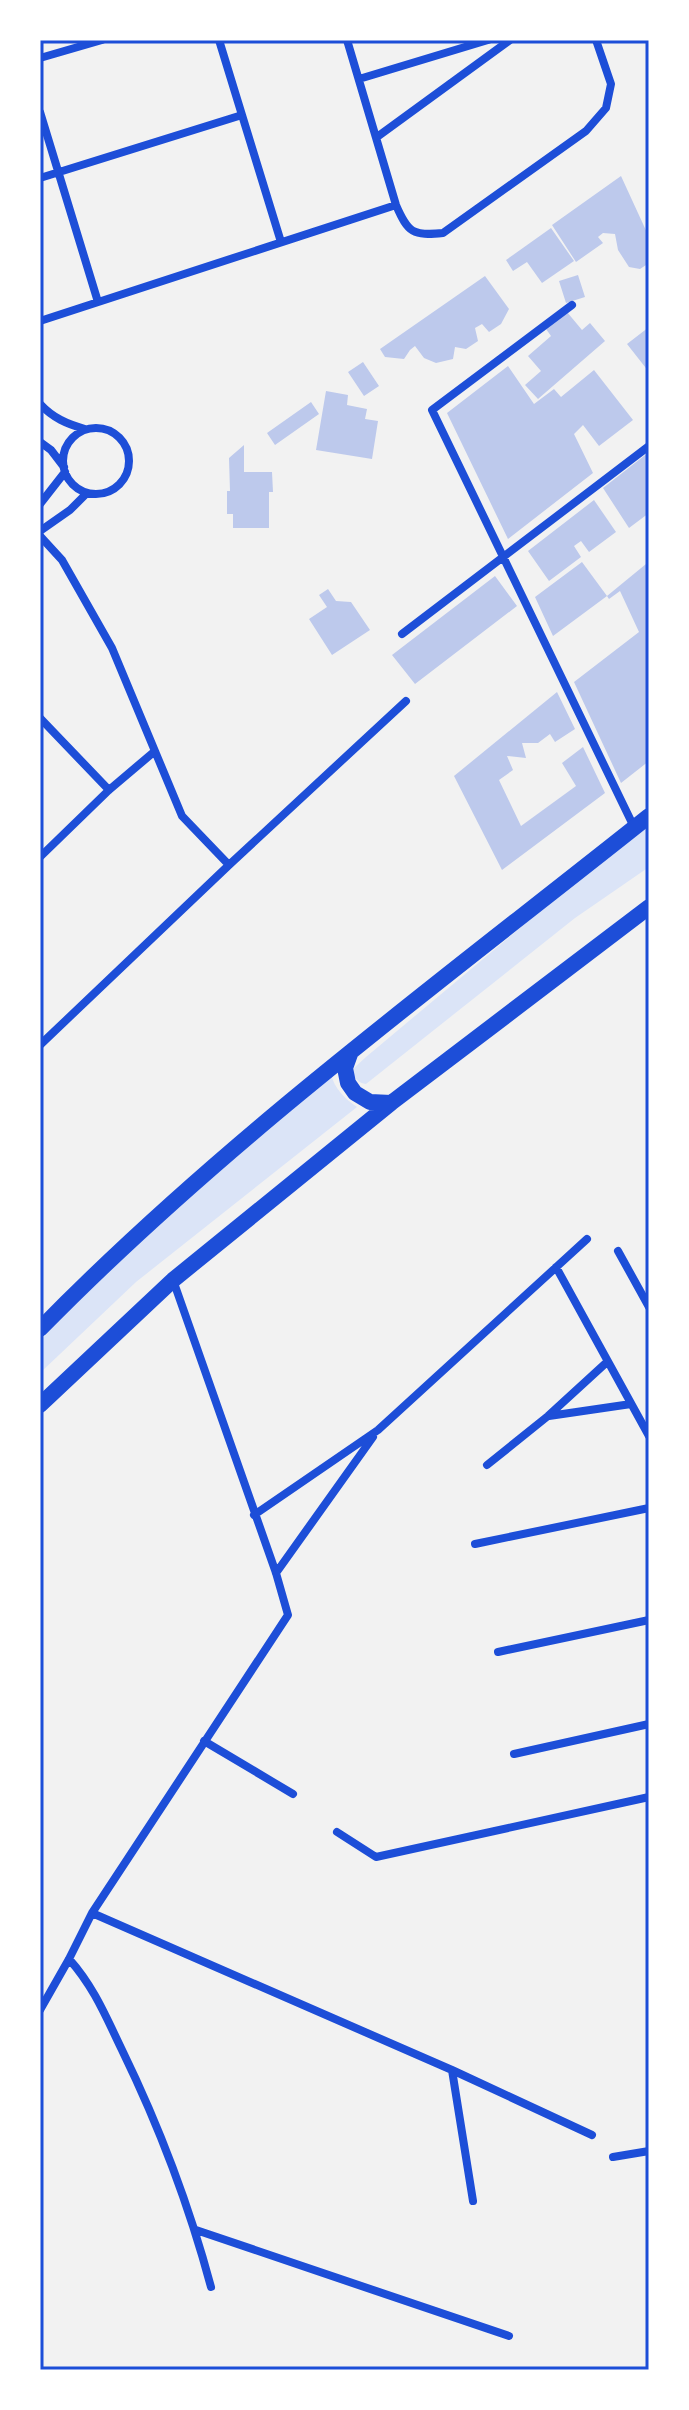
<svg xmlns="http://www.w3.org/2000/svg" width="689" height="2410" viewBox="0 0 689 2410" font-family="'Varela Round',sans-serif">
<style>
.green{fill:#dbe4f7}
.building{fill:#bdc9ec}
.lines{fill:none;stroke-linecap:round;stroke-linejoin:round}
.minor{stroke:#1d4ed8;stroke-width:8}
.primary{stroke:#1d4ed8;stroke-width:16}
.neatline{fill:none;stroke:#1d4ed8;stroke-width:3}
</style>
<rect width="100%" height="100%" fill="#f2f2f2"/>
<path class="green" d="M649,820V867L575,918L366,1084C359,1083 357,1080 353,1075L354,1068L366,1057Z
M331,1074C334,1088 345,1099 357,1107L136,1282L40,1373V1341C130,1244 232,1161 331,1074Z"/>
<path class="building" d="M621,176L649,237V263L640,269L629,267L618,250L615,234L603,233L598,237L603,243L576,262L552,225Z
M551,228L574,261L542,283L527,262L513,271L506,260Z
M578,275L585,297L566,303L559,281Z
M485,276L509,309L501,324L489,332L482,324L475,328L478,341L466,349L455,347L453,359L436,363L424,358L415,346L410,350L404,359L385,357L380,349Z
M567,312L582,330L590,323L605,341L538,399L525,385L541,371L528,356L551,336L546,329Z
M649,327V372L627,344Z
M363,362L379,386L364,396L348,372Z
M508,366L534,404L554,389L561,397L594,370L633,420L599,446L583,425L574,434L593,473L508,539L447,413Z
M326,391L348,395L347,405L367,409L365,419L378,421L372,459L316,450Z
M311,402L319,414L275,445L267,433Z
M244,445V472H272L273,492H269V528H233V514H227V491H230L229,458Z
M649,452V513L629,528L603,488Z
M594,500L616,532L589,552L581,541L574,546L581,557L549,581L528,551Z
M582,562L607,596L553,636L535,597Z
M646,564L649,570V761L621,783L574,682L639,632L620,591L609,599L607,596Z
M495,576L517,606L415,684L392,655Z
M328,589L336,601L351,602L370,630L332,655L309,619L327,607L319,595Z
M557,692L575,729L555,742L550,734L538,743H522L526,758L507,756L513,770L499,780L521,826L576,786L562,763L583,747L605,793L502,870L454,776Z"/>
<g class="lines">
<path class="minor" d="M219,40L281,242
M347,40L396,205C408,233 413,236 443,233L586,131L606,108L611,84L596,40
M40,58L102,40
M359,79L488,40
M40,112L98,302
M377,137L510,40
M40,178L242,115
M572,305L432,410L634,827
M40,321L396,205
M40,404C53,418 67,424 85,429
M63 461a33 33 0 1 1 66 0a33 33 0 1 1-66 0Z
M40,442L51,450L64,467
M40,504L65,472
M40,531L70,510L87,493
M40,536L62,560L112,648L182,816L229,865
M402,634L649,446
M40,718L109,790
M40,857L109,790L155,751
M40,1045L229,865L406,701
M618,1251L649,1307
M556,1267L649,1436
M549,1416L631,1404
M487,1465L548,1416L607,1362
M254,1515L378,1430L587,1239
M475,1544L649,1508
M276,1573L373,1437
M498,1652L649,1620
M204,1741L293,1794
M514,1754L649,1724
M337,1832L376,1857L649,1797
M92,1913L452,2070L592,2135
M69,1959C94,1987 106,2017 122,2050C159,2126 189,2205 211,2287
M40,2010L69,1959L92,1913L288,1615L276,1573L173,1280
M452,2070L473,2201
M613,2157L649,2151
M196,2230L509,2336"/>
<path class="primary" d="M350,1054L345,1068L348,1083L355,1093L370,1102L391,1103
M40,1329C226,1139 442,981 649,816
M40,1405L173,1280L391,1103L649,907"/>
</g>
<rect width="689" height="2410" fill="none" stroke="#ffffff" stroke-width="84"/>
<rect x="42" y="42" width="605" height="2326" class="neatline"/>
</svg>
